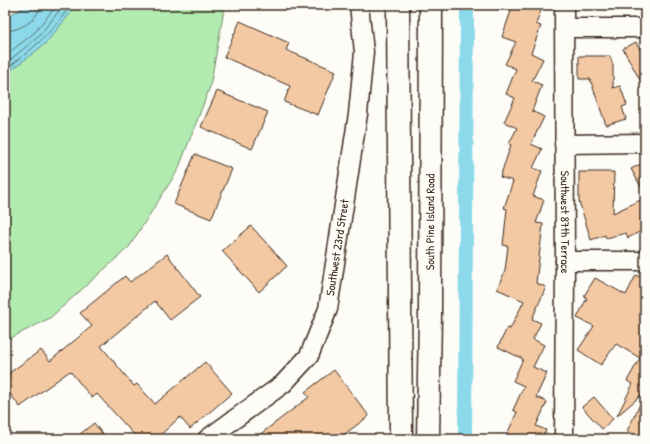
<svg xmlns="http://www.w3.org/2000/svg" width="650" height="444" viewBox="0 0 650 444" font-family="'Patrick Hand',sans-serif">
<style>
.green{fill:#b1ebb0;stroke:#768a67}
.water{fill:#8bd9ea;stroke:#6b9398}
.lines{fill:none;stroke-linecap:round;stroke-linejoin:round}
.shore{stroke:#5b7070;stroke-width:1}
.canal{stroke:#8bd9ea;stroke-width:14}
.building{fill:#f3c9a3;stroke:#3b2a1e}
.minor-casing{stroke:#3b2a1e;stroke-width:21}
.major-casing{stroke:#3b2a1e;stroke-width:25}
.minor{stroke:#fdfcf7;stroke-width:18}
.major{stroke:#fdfcf7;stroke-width:22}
.labels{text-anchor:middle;stroke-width:4;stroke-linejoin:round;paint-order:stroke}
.street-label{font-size:12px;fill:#3b2a1e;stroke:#fdfcf7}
</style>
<rect width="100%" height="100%" fill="#fdfcf7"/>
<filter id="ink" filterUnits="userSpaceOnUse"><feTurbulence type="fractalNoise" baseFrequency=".025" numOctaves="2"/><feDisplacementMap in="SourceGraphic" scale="8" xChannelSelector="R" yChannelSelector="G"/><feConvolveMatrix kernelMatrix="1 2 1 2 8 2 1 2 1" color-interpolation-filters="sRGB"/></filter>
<g filter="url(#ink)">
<path class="green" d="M27,5H225L210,87L178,170L129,247L50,318L5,341V17L20,10Z"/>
<path class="water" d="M27,5H74L69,15L45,44L5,75V17L20,10Z"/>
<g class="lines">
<path class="shore" d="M5,31C19,31 39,20 40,5
M5,56L34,33L57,5
M5,64L38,37L64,5
M5,70C30,51 53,33 70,5"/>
<path class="canal" d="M465,439L467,5"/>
</g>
<path class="building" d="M513,5H543L536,24L541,26L531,53L543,59L532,81L542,85L532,111L544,117L531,144L542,149L533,168L542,171L533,196L544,200L536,223L543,224L536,283L546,287L532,319L541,323L533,339L544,345L533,367L547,373L536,397L547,402L536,426L546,430L542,439H505L517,412L513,410L524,386L513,381L523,359L498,347L507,328L510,329L524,301L497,289L505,271L508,246L503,245L507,209L504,208L513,181L500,177L511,145L509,144L517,128L504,122L515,98L506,94L516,69L505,64L516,42L502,37Z
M240,21L289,43L286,50L336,71L318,115L284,102L290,86L224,57Z
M636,42L645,59V89L623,49Z
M579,56H610L613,65V88L620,86L627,105L622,107L626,119L606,125L590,79H579Z
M217,91L268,112L252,149L201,127Z
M195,154L232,169L211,219L174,204Z
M645,162V194L631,169Z
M579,172H614L613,213L645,198V229L628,238L626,233L606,238L605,235L591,240L579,201Z
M251,226L287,266L259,292L222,251Z
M167,254L200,297L170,320L155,301L101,346L134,386L137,384L155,404L205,362L232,393L190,429L180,417L156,439H138L97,394L92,398L70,371L20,407L5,387V376L41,350L50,361L92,326L80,313L125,276L130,282Z
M636,275L645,279V392L617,416L633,384L627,381L640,358L616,344L601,365L578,350L594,326L577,318L587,298L584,296L595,278L626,295Z
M334,370L369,416L338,439H254L309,397L305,392Z
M645,394V439H642L627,431Z
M594,397L613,419L602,429L582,407Z
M94,423L106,439H74Z"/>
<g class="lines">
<defs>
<g id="minor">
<path id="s1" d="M564,5L565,261L564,439"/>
<path d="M565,28H645"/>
<path d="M564,144L645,143"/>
<path d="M565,261H645"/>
<path id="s2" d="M207,439L283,384L309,356L328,309L358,114L364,52L359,5"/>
</g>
<g id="major">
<path d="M398,5L401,439"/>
<path id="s3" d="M428,439L430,314L431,5"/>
</g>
</defs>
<use href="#minor" class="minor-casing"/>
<use href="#major" class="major-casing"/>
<use href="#minor" class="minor"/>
<use href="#major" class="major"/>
</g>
</g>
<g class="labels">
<g class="street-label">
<text dy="4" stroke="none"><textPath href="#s3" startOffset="217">South Pine Island Road</textPath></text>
<text dy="4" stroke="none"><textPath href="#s1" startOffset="217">Southwest 87th Terrace</textPath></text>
<text dy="4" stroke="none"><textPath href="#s2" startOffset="245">Southwest 23rd Street</textPath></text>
</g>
</g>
<rect width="650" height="444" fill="none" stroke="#fdfcf7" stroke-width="20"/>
<rect x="10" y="10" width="630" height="424" fill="none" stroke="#3b2a1e" stroke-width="1.5" filter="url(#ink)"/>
</svg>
